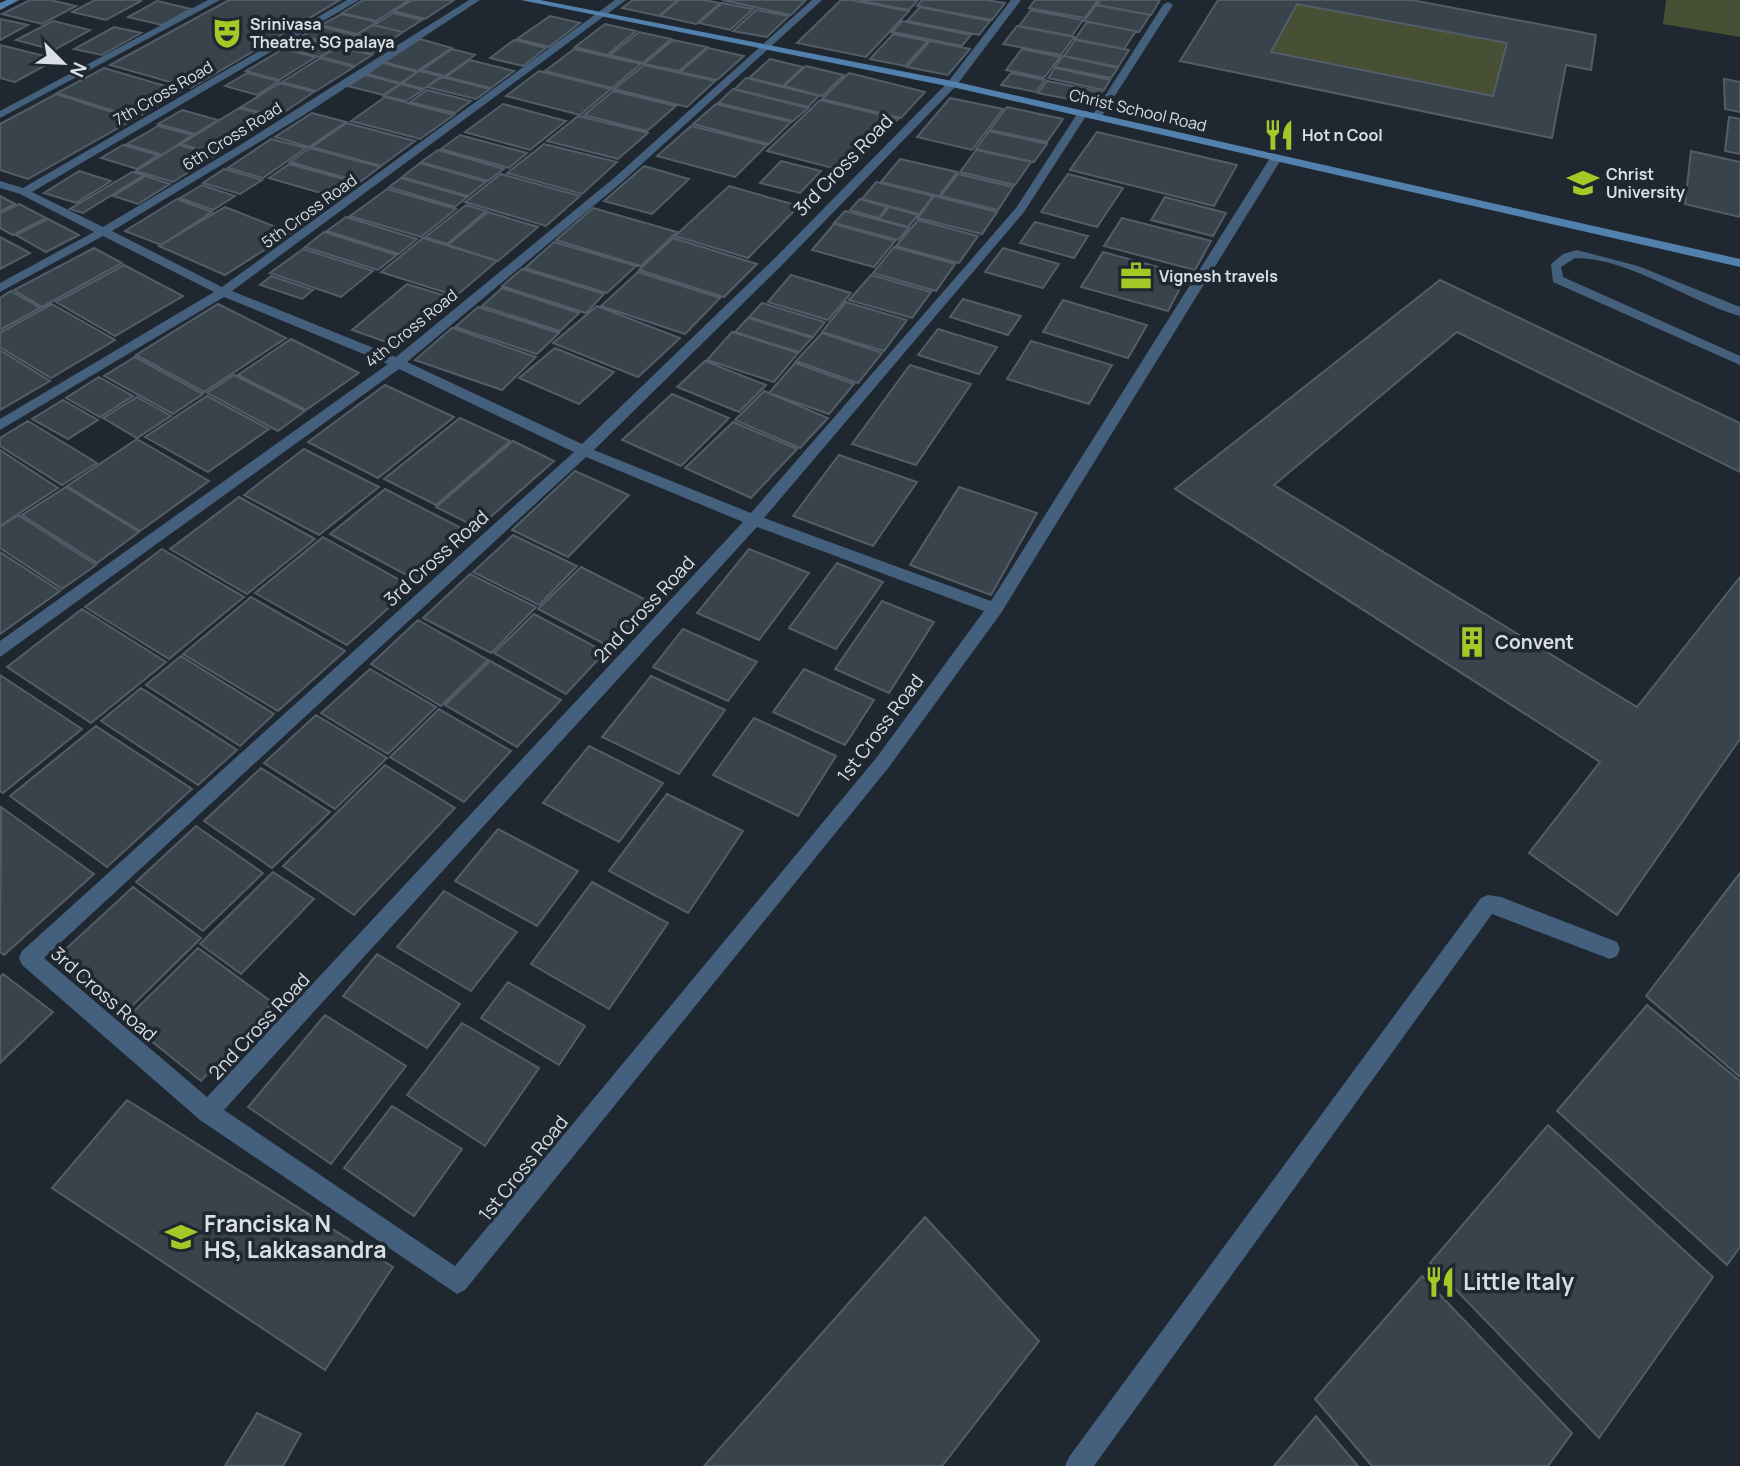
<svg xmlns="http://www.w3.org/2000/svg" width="1740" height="1466" viewBox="0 0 1740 1466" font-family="Manrope,sans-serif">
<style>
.green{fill:#475034}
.building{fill:#39434c;stroke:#535d68;stroke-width:2;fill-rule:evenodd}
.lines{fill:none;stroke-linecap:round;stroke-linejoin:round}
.lane{fill:#44607d;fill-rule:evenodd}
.street{fill:#44607d;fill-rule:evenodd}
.secondary{fill:#5381ae;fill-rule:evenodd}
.labels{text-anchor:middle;stroke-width:7;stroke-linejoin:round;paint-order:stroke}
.far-poi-label{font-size:16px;font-weight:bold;fill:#d9dfe5;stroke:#1f2730;text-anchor:start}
.far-street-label{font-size:16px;fill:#d9dfe5;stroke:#1f2730}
.street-label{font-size:19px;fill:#d9dfe5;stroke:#1f2730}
.poi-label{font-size:19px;font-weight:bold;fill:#d9dfe5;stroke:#1f2730;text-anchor:start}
.near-poi-label{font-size:23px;font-weight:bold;fill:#d9dfe5;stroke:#1f2730;text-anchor:start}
</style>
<rect width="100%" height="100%" fill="#1f2730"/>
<path class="green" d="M1666,0H1740V37L1663,24Z
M1297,4L1507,43L1493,96L1271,52Z"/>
<path class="building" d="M30,0H50L76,6L42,24L2,14Z
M95,0H138L141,1L106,20L72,12Z
M229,0H340L191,88L110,65Z
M363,0H409L376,21L342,13Z
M412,0H454L425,19L394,11Z
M633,0H678L659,16L622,8Z
M679,0H704L720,3L696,24L660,16Z
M722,0H806L791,15Z
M841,0H850L909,11L866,57L797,43Z
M858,0H918L909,10Z
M922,0H986L1005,3L992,20L917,6Z
M1035,0H1098L1085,18L1029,8Z
M1100,0H1160L1151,15L1097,5Z
M1218,0H1412L1596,35L1591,70L1566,65L1552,138L1180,61ZM1297,4L1507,43L1493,96L1271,52Z
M157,1L191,9L162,25L128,17Z
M722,3L753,9L730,30L699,23Z
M1096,5L1150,15L1139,32L1084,21Z
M920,7L990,21L979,35L907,21Z
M756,10L789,16L767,37L733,31Z
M1031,10L1083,20L1072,36L1019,26Z
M393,13L422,20L403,32L374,25Z
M342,14L377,22L357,34L321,25Z
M550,16L580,23L549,47L517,39Z
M0,19L28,25L0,40Z
M53,21L90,30L54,50L16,40Z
M902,21L971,35L962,46L892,32Z
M1087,22L1136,31L1124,49L1075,39Z
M605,24L636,31L607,55L575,47Z
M373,25L403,32L388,42L358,34Z
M319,26L354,35L338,45L302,36Z
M1017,26L1074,37L1061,55L1003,44Z
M114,27L141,33L102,55L74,49Z
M639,32L671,39L643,63L610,55Z
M893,34L928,41L905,66L870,59Z
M357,35L388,43L371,54L339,46Z
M302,38L336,47L319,57L285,48Z
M420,39L452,48L417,71L384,62Z
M514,40L546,48L523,66L490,58Z
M673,40L707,47L679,71L644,64Z
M1075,40L1129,50L1118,67L1064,56Z
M930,41L970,49L948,75L907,67Z
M0,45L57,59L15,82L0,78Z
M338,47L372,55L355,66L321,57Z
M708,48L744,56L717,80L680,72Z
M283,49L316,57L279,80L246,71Z
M452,49L475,55L445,76L422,70Z
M574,49L641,64L612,88L545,71Z
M1022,49L1060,57L1044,78L1006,70Z
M1063,56L1118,68L1111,78L1055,67Z
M320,58L354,67L316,91L282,82Z
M770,59L803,67L783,86L749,78Z
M470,60L514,71L491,88L446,77Z
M383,63L417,72L401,83L367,74Z
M644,65L715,81L687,107L614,89Z
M806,66L844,75L822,96L784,86Z
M104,68L182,91L136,118L57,93Z
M1055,68L1110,80L1104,90L1048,78Z
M419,71L441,76L424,89L402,83Z
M539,71L611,89L580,115L506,96Z
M247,73L279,81L257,95L225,86Z
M849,73L925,92L901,118L822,99Z
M1011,73L1045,80L1036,92L1001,85Z
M366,75L400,84L383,95L348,86Z
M442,77L490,89L476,99L427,87Z
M746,78L819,96L808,107L735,89Z
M1724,79L1740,82V112L1725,109Z
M1047,81L1102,92L1094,104L1038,93Z
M280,83L314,92L277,117L241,107Z
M401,84L423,90L406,101L384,96Z
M733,89L808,108L793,121L718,103Z
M427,90L471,101L455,113L410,102Z
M613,91L676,106L647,131L584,115Z
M56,94L134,119L28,179L0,170V124Z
M385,97L454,115L420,139L351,121Z
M950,98L1003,109L972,150L917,137Z
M820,100L898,119L848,172L767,151Z
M503,104L566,121L530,150L465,132Z
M716,104L791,122L769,144L693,124Z
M1007,107L1063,119L1047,142L990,130Z
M239,108L274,117L216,154L181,144Z
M182,110L218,120L195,134L158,124Z
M312,113L346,122L309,147L275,137Z
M578,116L648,133L618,159L547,141Z
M1729,117L1740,119V154L1725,151Z
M347,123L415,141L381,166L312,147Z
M158,126L192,135L162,155L127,144Z
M691,126L767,145L735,177L657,156Z
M989,131L1047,144L1034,162L976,149Z
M1097,132L1237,165L1214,206L1070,170Z
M460,135L527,153L509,168L441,149Z
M271,139L306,148L263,178L228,168Z
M544,144L617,162L582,194L507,173Z
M123,145L158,155L137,169L101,158Z
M179,145L215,155L173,182L136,171Z
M310,148L380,167L360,182L290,162Z
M438,150L504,169L488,181L421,162Z
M976,150L1031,162L1015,185L960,172Z
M1691,151L1740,162V217L1685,204Z
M900,159L957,172L939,196L881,182Z
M781,161L821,171L800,193L760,183Z
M420,163L486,182L468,196L402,177Z
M289,164L358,183L338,198L269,178Z
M644,166L689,179L652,214L604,201Z
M224,169L262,180L240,194L203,183Z
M79,171L111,181L76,203L44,193Z
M132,172L144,175L83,213L70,209Z
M501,174L580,196L546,226L465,202Z
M958,174L1013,187L998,210L941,196Z
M1068,174L1123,188L1097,227L1041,212Z
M146,176L170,184L138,204L113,196Z
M401,178L467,197L455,207L389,187Z
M876,182L933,196L919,214L862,199Z
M202,185L235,196L213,210L180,198Z
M729,186L799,206L748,258L675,236Z
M387,189L456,209L421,237L350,216Z
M0,196L15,204L0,211Z
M934,196L997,212L982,234L918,218Z
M1165,197L1226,213L1213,236L1151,220Z
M177,199L212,212L161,245L125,231Z
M860,199L887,207L879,218L850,210Z
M19,204L46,218L13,235L0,228V213Z
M466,205L486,211L447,244L425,237Z
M225,207L291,233L225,275L159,246Z
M889,207L918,215L908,227L879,219Z
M593,208L677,232L641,266L556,240Z
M845,211L909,228L898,240L834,223Z
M488,212L538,227L498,261L448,245Z
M346,217L417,239L399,254L327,231Z
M1122,218L1211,241L1195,270L1104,246Z
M48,219L79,235L46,252L16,235Z
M918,220L978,236L959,263L896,246Z
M1035,222L1088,236L1074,258L1020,243Z
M834,224L895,241L874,267L812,250Z
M324,232L397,255L378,270L305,247Z
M0,237L30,253L0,269Z
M423,238L497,261L456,296L381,272Z
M673,238L757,264L724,297L639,270Z
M554,242L636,266L607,293L525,268Z
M894,247L955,264L936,291L873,273Z
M94,248L122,263L42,307L14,290Z
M1003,248L1059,264L1043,288L985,272Z
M303,249L373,271L341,297L270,273Z
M1103,252L1187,275L1168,311L1081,287Z
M124,265L183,296L115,336L56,302Z
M522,269L604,294L586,313L502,286Z
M638,272L720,298L685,334L601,306Z
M791,275L851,293L828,320L768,302Z
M871,275L931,292L912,318L849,300Z
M271,276L313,290L302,299L260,285Z
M1440,280L1740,423V472L1457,332L1274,485L1637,707L1740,577V739L1617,915L1529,853L1600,762L1175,489Z
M407,284L452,298L398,346L352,330Z
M502,288L579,313L560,331L482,306Z
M11,291L40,308L0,330V298Z
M963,299L1021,316L1008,335L950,317Z
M1063,300L1147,325L1128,358L1043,332Z
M846,302L907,320L884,351L822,332Z
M762,303L825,322L813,337L749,317Z
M52,304L115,340L51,378L0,347V333Z
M218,304L286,338L204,392L136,355Z
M597,306L680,338L638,377L553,343Z
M478,307L559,333L537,354L455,327Z
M748,318L812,338L799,352L735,332Z
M452,328L536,357L502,390L415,360Z
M938,329L997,347L979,374L918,355Z
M732,332L798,353L774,382L707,360Z
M822,333L882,353L858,383L796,361Z
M291,339L359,373L306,410L238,375Z
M1031,341L1112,365L1089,404L1007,379Z
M555,348L614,372L579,404L519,378Z
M0,350L50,381L0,410Z
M135,357L203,394L173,414L104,376Z
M705,361L766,385L739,412L677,387Z
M795,363L854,384L829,414L769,393Z
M910,365L971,384L916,465L852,444Z
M234,375L305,411L278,431L207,393Z
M99,377L133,396L100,417L66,398Z
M385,385L454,417L378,478L308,442Z
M764,391L828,418L800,448L735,420Z
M672,394L729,418L681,466L622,440Z
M207,396L269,429L208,472L145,437Z
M137,397L171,416L137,438L103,418Z
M63,400L98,420L68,439L32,419Z
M460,418L510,441L436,505L384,479Z
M28,421L97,463L62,485L0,446V438Z
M733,422L797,449L751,498L685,468Z
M137,439L209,481L140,531L67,486Z
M513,441L554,461L478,528L436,507Z
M304,449L379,487L319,535L244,495Z
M0,450L58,488L0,526Z
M839,455L917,482L873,546L793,516Z
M575,471L629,495L568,557L512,530Z
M66,487L139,532L97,563L22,515Z
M959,487L1037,513L991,595L910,565Z
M385,489L469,532L416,580L330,534Z
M239,497L315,539L247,594L170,549Z
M18,515L96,565L62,589L0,548V527Z
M513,535L577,566L539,605L473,572Z
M323,537L412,587L347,645L255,593Z
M162,549L244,597L169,659L85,607Z
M749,549L809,573L759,640L697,613Z
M0,552L60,591L0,634Z
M837,563L883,582L836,649L789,628Z
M581,567L654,604L612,648L538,609Z
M470,574L536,607L491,653L423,618Z
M251,597L345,651L278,711L183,654Z
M882,601L934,622L889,693L835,669Z
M82,609L166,662L91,723L7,667Z
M534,614L605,652L566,694L494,653Z
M418,620L488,660L441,706L371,664Z
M683,629L757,662L728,701L653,667Z
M181,656L274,714L240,746L146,685Z
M490,661L561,700L517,747L445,705Z
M370,669L436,707L388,754L321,713Z
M804,669L874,700L845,745L773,712Z
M0,675L82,729L3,793L0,791Z
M651,676L725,710L679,774L602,737Z
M141,688L237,750L198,785L101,721Z
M439,709L511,751L464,802L390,757Z
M316,715L387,758L335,809L264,763Z
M754,718L836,756L798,816L713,775Z
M96,726L192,789L107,867L10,796Z
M589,746L663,783L619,842L543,803Z
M385,765L455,808L354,915L283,866Z
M261,768L330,812L272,868L204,821Z
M667,794L743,831L688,913L609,871Z
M1,807L94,874L4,955L0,952Z
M196,826L263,873L203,931L136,882Z
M498,829L578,871L537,926L455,881Z
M273,872L314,899L241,974L200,944Z
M1740,873V1077L1646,996Z
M592,882L668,923L609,1009L531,964Z
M133,887L201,938L122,1016L54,960Z
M444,891L517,932L471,991L397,947Z
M198,948L273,1003L201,1081L125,1020Z
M377,954L460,1004L427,1048L343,996Z
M3,974L53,1012L0,1063V977Z
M508,982L585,1026L559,1065L481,1018Z
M1647,1005L1740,1081V1247L1727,1265L1557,1111Z
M325,1015L406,1066L331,1164L248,1107Z
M462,1023L539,1068L485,1146L407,1095Z
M127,1100L393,1267L325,1370L52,1188Z
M392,1106L462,1149L414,1216L344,1168Z
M1548,1125L1713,1277L1599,1438L1430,1263Z
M925,1217L1039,1341L942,1466H704Z
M1422,1276L1572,1433L1548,1466H1372L1315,1399Z
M257,1413L301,1434L283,1466H225Z
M1316,1416L1358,1466H1274Z"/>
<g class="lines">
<path class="lane" d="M1577,250L1638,266L1740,307V316C1687,301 1630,258 1575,258L1561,267L1563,277L1740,356V365L1553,282L1551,264L1563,254Z
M1488,895L1501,897L1617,942L1620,949L1617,956L1610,959L1492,914L1094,1466H1065L1069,1457L1481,898Z"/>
<path class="street" d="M208,0H220L0,118V111Z
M347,0H359L32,192L103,227L237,147L469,0H480L304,115L112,231L222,287L615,0H626L232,291L396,357L614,178L812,0H822L622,182L407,362L582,444L776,257L948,82L1011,0H1021L956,86L784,263L594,450L751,513L1016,208L1079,111H1087L1088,113L1024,212L764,518L991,601L1270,158L1276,155L1282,158L1001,613L889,767L465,1290L457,1294L200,1120L22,965L19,958L22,951L574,452L399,369L0,657V641L388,364L224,297L0,430V419L214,292L103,236L0,292V283L94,232L20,194L0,188V181L23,188ZM586,457L743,522L207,1097L44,958ZM757,527L984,611L877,757L455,1266L224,1110Z
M1168,2L1173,5L1102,116L1093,118L1092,116L1163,5Z"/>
<path class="secondary" d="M7,0H19L0,10V3Z
M521,0H540L952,81L1740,259V267L952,87Z"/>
</g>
<defs>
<symbol id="theatre-bare" viewBox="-9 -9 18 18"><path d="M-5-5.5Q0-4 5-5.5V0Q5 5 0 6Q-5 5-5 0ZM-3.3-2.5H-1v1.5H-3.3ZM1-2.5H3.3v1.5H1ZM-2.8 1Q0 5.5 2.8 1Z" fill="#a3c927" stroke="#1f2730" stroke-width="2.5" paint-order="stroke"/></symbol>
<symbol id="restaurant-bare" viewBox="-9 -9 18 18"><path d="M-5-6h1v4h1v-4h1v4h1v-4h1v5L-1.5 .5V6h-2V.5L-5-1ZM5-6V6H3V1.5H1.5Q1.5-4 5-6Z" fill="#a3c927" stroke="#1f2730" stroke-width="2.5" paint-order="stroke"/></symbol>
<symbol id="university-bare" viewBox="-9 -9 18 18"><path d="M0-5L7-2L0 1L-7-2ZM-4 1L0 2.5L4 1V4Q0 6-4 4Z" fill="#a3c927" stroke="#1f2730" stroke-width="2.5" paint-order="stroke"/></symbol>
<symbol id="office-bare" viewBox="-9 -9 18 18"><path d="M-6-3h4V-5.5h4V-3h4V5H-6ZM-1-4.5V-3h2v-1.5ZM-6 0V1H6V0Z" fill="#a3c927" stroke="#1f2730" stroke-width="2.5" paint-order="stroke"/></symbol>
<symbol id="building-bare" viewBox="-9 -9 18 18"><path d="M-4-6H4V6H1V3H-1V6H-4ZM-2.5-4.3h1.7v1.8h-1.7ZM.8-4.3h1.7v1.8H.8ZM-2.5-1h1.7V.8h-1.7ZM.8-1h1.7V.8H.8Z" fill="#a3c927" stroke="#1f2730" stroke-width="2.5" paint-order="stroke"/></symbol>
<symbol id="school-bare" viewBox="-9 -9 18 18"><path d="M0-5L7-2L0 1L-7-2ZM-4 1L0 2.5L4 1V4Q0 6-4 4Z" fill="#a3c927" stroke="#1f2730" stroke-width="2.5" paint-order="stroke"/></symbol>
</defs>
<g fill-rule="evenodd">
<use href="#theatre-bare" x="205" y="11" width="44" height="44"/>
<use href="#restaurant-bare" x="1257" y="113" width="44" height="44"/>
<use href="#university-bare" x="1561" y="161" width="44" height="44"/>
<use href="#office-bare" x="1114" y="254" width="44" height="44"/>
<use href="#building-bare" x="1450" y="620" width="44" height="44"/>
<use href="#school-bare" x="159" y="1215" width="44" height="44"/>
<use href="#restaurant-bare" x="1418" y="1260" width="44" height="44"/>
</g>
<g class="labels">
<g class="far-poi-label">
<text x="250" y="30">Srinivasa<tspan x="250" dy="18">Theatre, SG palaya</tspan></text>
<text x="1302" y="141">Hot n Cool</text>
<text x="1606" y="180">Christ<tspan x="1606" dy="18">University</tspan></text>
<text x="1159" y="282">Vignesh travels</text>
</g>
<g class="far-street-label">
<text transform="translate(163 93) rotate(-30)" y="6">7th Cross Road</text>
<text transform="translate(1138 110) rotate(13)" y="6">Christ School Road</text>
<text transform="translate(232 136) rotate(-32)" y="6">6th Cross Road</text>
<text transform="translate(309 211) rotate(-36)" y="6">5th Cross Road</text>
<text transform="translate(411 328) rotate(-39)" y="6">4th Cross Road</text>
</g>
<g class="street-label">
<text transform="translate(843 165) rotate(-46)" y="7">3rd Cross Road</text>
<text transform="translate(436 558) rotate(-42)" y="7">3rd Cross Road</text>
<text transform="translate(644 609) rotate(-47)" y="7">2nd Cross Road</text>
<text transform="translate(880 728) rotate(-53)" y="7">1st Cross Road</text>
<text transform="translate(104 994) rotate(41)" y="7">3rd Cross Road</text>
<text transform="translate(259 1026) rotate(-47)" y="7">2nd Cross Road</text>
<text transform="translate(523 1168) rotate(-51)" y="7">1st Cross Road</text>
</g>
<g class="poi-label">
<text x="1495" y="649">Convent</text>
</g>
<g class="near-poi-label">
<text x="204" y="1232">Franciska N<tspan x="204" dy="26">HS, Lakkasandra</tspan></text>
<text x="1463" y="1290">Little Italy</text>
</g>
</g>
<g transform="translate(63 63) rotate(114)" stroke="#1f2730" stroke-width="5" paint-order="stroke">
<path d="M0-5L12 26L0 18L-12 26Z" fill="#d9dfe5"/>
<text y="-10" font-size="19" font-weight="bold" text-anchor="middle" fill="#d9dfe5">N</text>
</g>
</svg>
